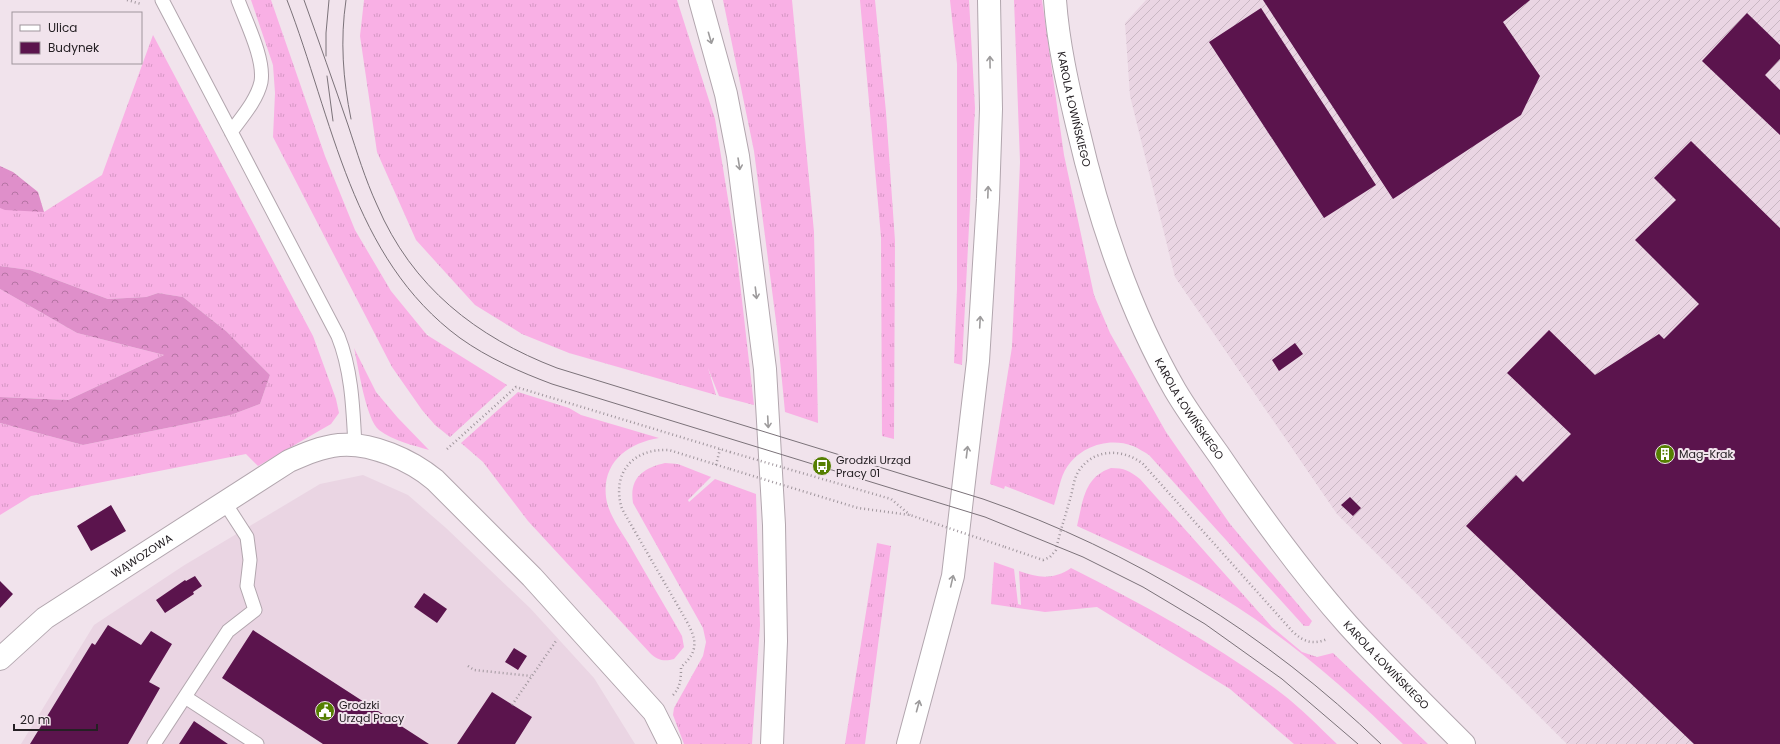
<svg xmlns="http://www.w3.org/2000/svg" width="1780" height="744" viewBox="0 0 1780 744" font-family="Poppins,sans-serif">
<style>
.built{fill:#ead5e3}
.industrial{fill:url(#industrial-furrows)}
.grass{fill:url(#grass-tufts)}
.forest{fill:url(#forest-crowns)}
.building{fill:#5b144d}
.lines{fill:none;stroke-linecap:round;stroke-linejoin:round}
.service-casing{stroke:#b2a6ae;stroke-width:15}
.minor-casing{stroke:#b2a6ae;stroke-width:24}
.tertiary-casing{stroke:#b2a6ae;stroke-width:24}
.secondary-casing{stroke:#b2a6ae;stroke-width:24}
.path{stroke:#a0969d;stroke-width:2.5;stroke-dasharray:1 3;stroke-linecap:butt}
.service{stroke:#fff;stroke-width:13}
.minor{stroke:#fff;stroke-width:22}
.tertiary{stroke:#fff;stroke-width:22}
.secondary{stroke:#fff;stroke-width:22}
.tram{stroke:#7b7279;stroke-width:1}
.path-bridge{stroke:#a0969d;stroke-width:2.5;stroke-dasharray:1 3;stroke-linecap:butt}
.oneway{stroke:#9d9b9c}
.labels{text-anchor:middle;stroke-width:4;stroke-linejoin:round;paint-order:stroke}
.street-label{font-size:11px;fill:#252024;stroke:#f1e3ec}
.poi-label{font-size:11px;fill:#252024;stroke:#f1e3ec;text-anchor:start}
</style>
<defs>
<pattern id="industrial-furrows" width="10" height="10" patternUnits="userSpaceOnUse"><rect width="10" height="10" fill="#ead5e3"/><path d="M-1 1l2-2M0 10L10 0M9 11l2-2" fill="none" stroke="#c9b7c3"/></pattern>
<pattern id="grass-tufts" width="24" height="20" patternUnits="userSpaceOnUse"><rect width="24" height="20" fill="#f9b0e5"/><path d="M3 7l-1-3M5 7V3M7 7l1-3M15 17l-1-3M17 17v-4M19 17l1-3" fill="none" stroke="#d597c4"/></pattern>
<pattern id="forest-crowns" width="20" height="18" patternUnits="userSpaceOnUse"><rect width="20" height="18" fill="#df8fca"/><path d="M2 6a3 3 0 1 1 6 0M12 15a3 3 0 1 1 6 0" fill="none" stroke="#b574a4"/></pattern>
</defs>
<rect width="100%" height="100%" fill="#f1e3ec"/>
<path class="built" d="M363,475L408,495L446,528L530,608L594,678L635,744H21L94,625L183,566L320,484Z"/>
<path class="industrial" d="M1146,0H1780V744H1567L1337,514L1175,277L1130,96L1125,23Z"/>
<path class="grass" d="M251,0H271L325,156L355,230L391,291L427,335L507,385L450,437L435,425L422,410L392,367L273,137L275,93L273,65Z
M364,0H677L715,119L736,248L754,405L719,396L708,368L716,395L569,353L522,334L475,305L416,240L377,152L360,36Z
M723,0H792L814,232L818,423L785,412L777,329L754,151Z
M860,0H875L886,112L895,241L894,439L882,436L881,237Z
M950,0H969L975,108L962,365L954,363L957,289V64Z
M1014,0H1042L1064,155L1094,295L1110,333L1166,432L1230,524L1312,621L1309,626H1304L1149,455C1144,452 1138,448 1133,446C1109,437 1081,446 1067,467C1060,477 1058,494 1054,505L1005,486L1004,489L990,484L1012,347L1020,162Z
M153,35L313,336L336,399L339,413L331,424L258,466L246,454L31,496L0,515V423L83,445L231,415L260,404L270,375L226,331L183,297L158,293L146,297L108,299L30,270L0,266V196L44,212L102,175Z
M0,289L77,333L164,355L68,400L0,397Z
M354,348L376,392L398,418L429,450C413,445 393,441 379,430C366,420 358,365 354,348Z
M518,392L569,408L581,415L659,438C628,443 602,462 606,497C608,514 621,531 630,546C647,576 665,606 682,636L684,647L674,659C664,662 657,660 650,653L528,521L483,462L461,443Z
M665,463L678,464L711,477L688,500L689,502L715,479L756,494L760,625L752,744H684L673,715L674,708L703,656L706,642L703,628L633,503C629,478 643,468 665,463Z
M1111,468C1124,468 1130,471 1140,479L1272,627L1302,652L1317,657L1333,653L1428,744H1403C1352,694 1297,646 1237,607C1187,574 1131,551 1077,526C1083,501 1084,477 1111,468Z
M877,543L891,546L865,744H845Z
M994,562L1014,569L1018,604L1021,605L1019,571C1038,578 1054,580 1071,568C1144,605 1216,644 1281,693C1301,708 1319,727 1337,744H1294L1230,689L1097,607L1045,612L991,604Z"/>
<path class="forest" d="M0,166L13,172L38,192L44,212L5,210L0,208Z
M0,266L30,270L108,299L146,297L158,293L183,297L226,331L270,375L260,404L231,415L83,445L0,423V397L68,400L164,355L77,333L0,289Z"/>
<path class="building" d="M1263,0H1530L1503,22L1540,76L1521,115L1393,199Z
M1261,8L1376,185L1324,218L1209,42Z
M1747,13L1780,45V59L1765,75L1780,90V135L1702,61Z
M1691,141L1780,228V744H1694L1466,526L1516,475L1523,482L1571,434L1507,373L1549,330L1595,375L1659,334L1664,339L1699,304L1635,240L1676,200L1654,178Z
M1295,343L1303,354L1279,371L1272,360Z
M1350,497L1361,508L1353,516L1341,505Z
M111,505L126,531L91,551L77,526Z
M195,576L202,586L193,592L194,594L165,613L156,600L185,580L186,581Z
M0,581L13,594L0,608Z
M424,593L447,609L437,623L414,607Z
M108,625L141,645L151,631L172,644L149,682L160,688L128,744H30L92,643L95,645Z
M253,630L429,744H323L222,678Z
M514,648L527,656L518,670L505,662Z
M492,692L532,717L515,744H457Z
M194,721L228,744H179Z"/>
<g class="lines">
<defs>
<path id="service" d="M162,0L338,336C352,371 353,409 355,446
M231,132C242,117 257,100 261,82C265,59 246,22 238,0
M185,697L257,744
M154,744L228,631L255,610L247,586L250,560L247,537L225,503"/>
<g id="minor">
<path id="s1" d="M0,659L45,618L289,461C305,454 321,447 339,445C371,442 411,460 435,480L532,577L654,712L670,744"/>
</g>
<g id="tertiary">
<path id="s2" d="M1055,0C1058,43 1068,87 1078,129C1098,216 1130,312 1175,390C1188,412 1204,434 1219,455C1259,514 1301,572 1348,625C1385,666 1425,705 1464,744"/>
</g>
<path id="secondary" d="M700,0L726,94L738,156L765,369L774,525L776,641L772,744
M908,744L953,576L978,361L988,199L991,109L989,0"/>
</defs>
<use href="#service" class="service-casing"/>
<use href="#minor" class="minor-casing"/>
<use href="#tertiary" class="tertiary-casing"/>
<use href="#secondary" class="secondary-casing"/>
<path class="path" d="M127,0L141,4
M447,449L516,387L730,452
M716,465L720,449
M1005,547L1043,560L1050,557L1056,550C1060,531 1066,514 1071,496C1073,488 1074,479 1078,472C1093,448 1123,448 1143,464L1293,632C1304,642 1313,645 1327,639
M468,666L474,670L531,676
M673,695C681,687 681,677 681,667C699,651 697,640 686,620L622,509C611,474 632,448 669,450L730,469
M512,705L556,641"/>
<use href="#service" class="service"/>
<use href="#minor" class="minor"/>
<use href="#tertiary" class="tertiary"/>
<use href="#secondary" class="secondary"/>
<path class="tram" d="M287,0C333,119 351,258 460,338C488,358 520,372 552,384L985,517L1083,557L1143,587L1205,624L1282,679L1358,744
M304,0C319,42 334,84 348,125C357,152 365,179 377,205C412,287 476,337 557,368L983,499C1133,551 1267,634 1381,744
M346,0C340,40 343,80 351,119
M326,56V33L329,0
M327,76L333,121"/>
<path class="path-bridge" d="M730,452L891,499L910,515
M730,469L858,508L910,515L1005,547"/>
</g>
<defs><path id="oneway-shaft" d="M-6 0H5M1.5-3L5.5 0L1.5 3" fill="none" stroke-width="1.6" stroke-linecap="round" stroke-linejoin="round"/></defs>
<g class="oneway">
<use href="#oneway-shaft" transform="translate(710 38) rotate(74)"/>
<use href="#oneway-shaft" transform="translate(990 62) rotate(-91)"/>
<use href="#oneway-shaft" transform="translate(739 164) rotate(81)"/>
<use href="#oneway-shaft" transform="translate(988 192) rotate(-88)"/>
<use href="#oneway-shaft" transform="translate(756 293) rotate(83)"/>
<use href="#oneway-shaft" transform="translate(980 322) rotate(-87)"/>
<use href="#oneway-shaft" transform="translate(768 422) rotate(87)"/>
<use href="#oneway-shaft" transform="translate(967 452) rotate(-83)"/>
<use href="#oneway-shaft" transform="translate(952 581) rotate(-77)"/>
<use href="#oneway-shaft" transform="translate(918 706) rotate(-75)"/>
</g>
<defs>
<symbol id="building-disc" viewBox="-11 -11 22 22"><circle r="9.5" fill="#557f01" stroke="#f1e3ec"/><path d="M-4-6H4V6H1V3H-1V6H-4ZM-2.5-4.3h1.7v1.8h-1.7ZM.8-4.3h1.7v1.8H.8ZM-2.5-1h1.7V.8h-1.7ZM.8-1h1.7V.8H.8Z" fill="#fff"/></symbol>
<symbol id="bus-disc" viewBox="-11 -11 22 22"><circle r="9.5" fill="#557f01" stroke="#f1e3ec"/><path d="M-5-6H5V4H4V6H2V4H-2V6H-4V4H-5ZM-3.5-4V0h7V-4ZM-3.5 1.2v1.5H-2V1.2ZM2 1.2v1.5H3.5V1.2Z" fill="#fff"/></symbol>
<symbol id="civic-disc" viewBox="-11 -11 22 22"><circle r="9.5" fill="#557f01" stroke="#f1e3ec"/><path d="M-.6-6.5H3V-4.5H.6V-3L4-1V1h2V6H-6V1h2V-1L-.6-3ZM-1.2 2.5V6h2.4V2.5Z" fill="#fff"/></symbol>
</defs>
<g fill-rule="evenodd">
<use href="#building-disc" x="1654" y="443" width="22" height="22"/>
<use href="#bus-disc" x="811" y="455" width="22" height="22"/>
<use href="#civic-disc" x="314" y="700" width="22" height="22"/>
</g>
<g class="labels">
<g class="street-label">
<text dy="4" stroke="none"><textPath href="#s2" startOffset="111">KAROLA ŁOWIŃSKIEGO</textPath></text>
<text dy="4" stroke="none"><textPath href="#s2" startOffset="434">KAROLA ŁOWIŃSKIEGO</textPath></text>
<text dy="4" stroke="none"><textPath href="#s1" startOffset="176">WĄWOZOWA</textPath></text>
<text dy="4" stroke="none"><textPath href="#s2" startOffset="758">KAROLA ŁOWIŃSKIEGO</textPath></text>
</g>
<g class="poi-label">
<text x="1679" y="458">Mag-Krak</text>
<text x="836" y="464">Grodzki Urząd<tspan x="836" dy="13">Pracy 01</tspan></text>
<text x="339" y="709">Grodzki<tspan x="339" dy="13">Urząd Pracy</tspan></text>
</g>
</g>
<rect x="12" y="12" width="130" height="52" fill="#f1e3ec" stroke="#9f959c"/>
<rect x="20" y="25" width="20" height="6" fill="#ffffff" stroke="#9f959c"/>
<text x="48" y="32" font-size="12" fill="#252024">Ulica</text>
<rect x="20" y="42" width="20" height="12" fill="#5b144d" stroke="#9f959c"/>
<text x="48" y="52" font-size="12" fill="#252024">Budynek</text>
<path d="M14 724v6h83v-6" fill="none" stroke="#252024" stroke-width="2"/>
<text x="20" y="724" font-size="12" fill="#252024" stroke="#f1e3ec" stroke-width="3" paint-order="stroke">20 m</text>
</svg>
